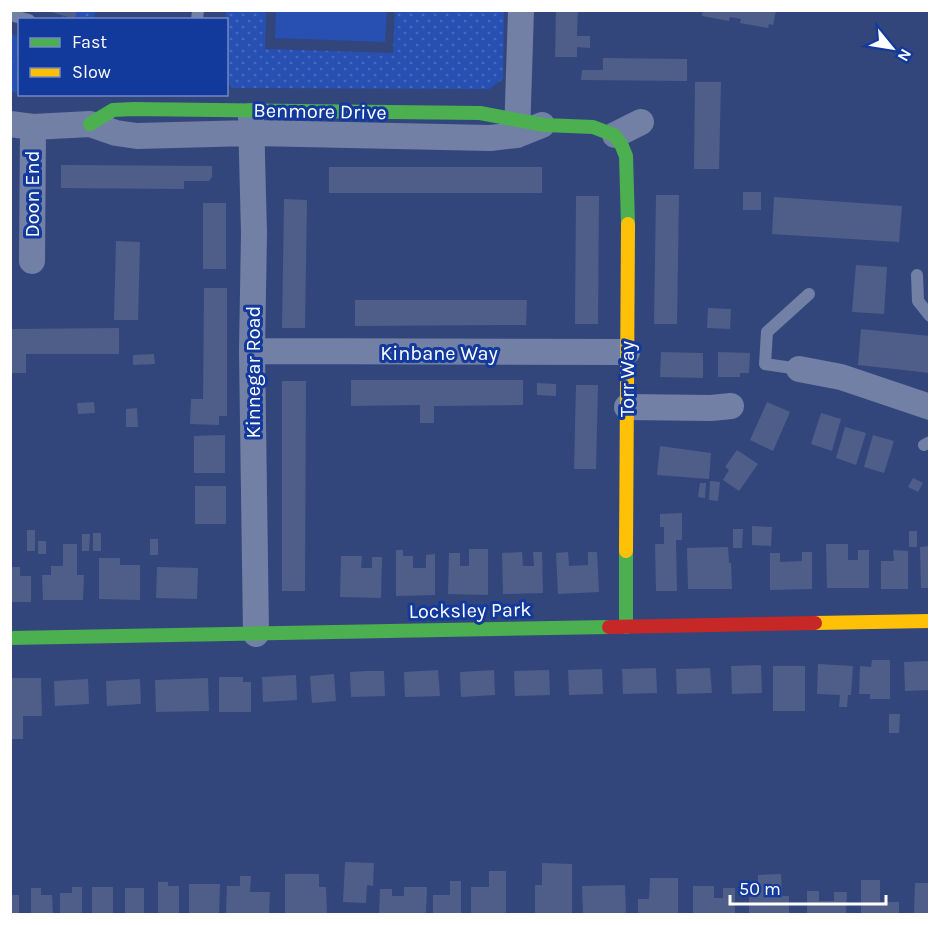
<svg xmlns="http://www.w3.org/2000/svg" width="940" height="925" viewBox="0 0 940 925" font-family="Karla,sans-serif">
<style>
.grass{fill:url(#grass-dots)}
.forest{fill:url(#forest-crowns)}
.pitch{fill:#2750b2}
.building{fill:#4e5e89}
.lines{fill:none;stroke-linecap:round;stroke-linejoin:round}
.lane{stroke:#7280a6;stroke-width:12}
.street{stroke:#7280a6;stroke-width:26}
.fast{stroke:#4caf50;stroke-width:14}
.slow{stroke:#ffc107;stroke-width:14}
.jam{stroke:#c62828;stroke-width:14}
.labels{text-anchor:middle;stroke-width:6;stroke-linejoin:round;paint-order:stroke}
.street-label{font-size:20px;fill:#fff;stroke:#12399c}
</style>
<defs>
<pattern id="grass-dots" width="8" height="8" patternUnits="userSpaceOnUse" patternTransform="scale(1.5)"><rect width="8" height="8" fill="#2750b2"/><path d="M2 2h.1M6 6h.1" fill="none" stroke="#476abe" stroke-width="1.8" stroke-linecap="round"/></pattern>
<pattern id="forest-crowns" width="20" height="18" patternUnits="userSpaceOnUse" patternTransform="scale(1.5)"><rect width="20" height="18" fill="#2750b2"/><path d="M2 6a3 3 0 1 1 6 0M12 15a3 3 0 1 1 6 0" fill="none" stroke="#476abe"/></pattern>
</defs>
<rect width="100%" height="100%" fill="#32467c"/>
<path class="grass" d="M77,11H95L94,19L61,20L62,16L74,19Z
M226,11H266L265,49L393,53L395,11H504L503,79L489,89L233,88L227,82Z"/>
<path class="forest" d="M11,35L19,36V92H11Z"/>
<path class="pitch" d="M276,11H387L385,42L275,38Z"/>
<path class="building" d="M45,10H77L74,19Z
M556,10H578L577,36H590V48L577,47V57H555Z
M703,10H776L773,25L769,24L768,28L740,23L741,19L730,17L729,21L702,16Z
M603,58L687,59V81L581,80L582,70H603Z
M695,82H721L719,169H694Z
M61,165L212,166V177L209,181H184V189L61,188Z
M329,167H542V193H329Z
M743,192H761V210H743Z
M656,195H679L677,324H654Z
M576,196H599L598,324H575Z
M774,197L902,206L899,242L772,234Z
M284,199L307,200L305,328H282Z
M203,203H226V269H203Z
M116,241L140,242L138,320H114Z
M856,265L887,267L884,314L852,312Z
M204,288H227V416H219V425L190,424L191,399H203Z
M355,300H527L526,325L355,326Z
M708,308L731,309L730,329L707,328Z
M119,328V354H26V373H12L10,329Z
M861,329L930,336V373L858,365Z
M661,352L703,353V378L660,377Z
M718,352L750,353L749,373H740V377H718Z
M154,354L155,364L133,365V355Z
M351,380H523V405L434,406V423H420V405L351,406Z
M282,381H306L305,591H282Z
M537,383L556,384V396L537,395Z
M576,385H598L596,469H574Z
M94,402L95,413L78,414L77,403Z
M767,402L790,412L773,451L750,440Z
M137,408L138,427H126V409Z
M821,413L841,419L832,451L811,444Z
M845,427L866,433L856,465L836,458Z
M225,435V473H194V436Z
M873,435L894,441L884,473L864,467Z
M660,446L711,453L709,479L657,475Z
M737,450L758,464L739,491L723,480L729,470L725,467Z
M913,478L923,483L918,492L908,487Z
M710,481L720,482L718,501L709,500Z
M700,483H706L705,498L698,497Z
M195,486H226V524H195Z
M682,513V540H676L677,591H656L655,544H664V527H660V514Z
M752,526L772,527L771,546L752,545Z
M733,529H743L742,548H733Z
M27,530H35V551H27Z
M909,531H917V547H909Z
M93,533H101V551H93Z
M82,534H90L89,551H82Z
M150,539H158V555H150Z
M38,541H46V554H38Z
M63,544H77V575H84L83,600H43L42,575H51V566H63Z
M826,544H848V560H858V550H869V588H827Z
M930,546V588H921L920,547Z
M728,547L729,563H731L732,589H688L687,548Z
M469,549H488V595L448,594L449,553H460V566H469Z
M396,550H403V556H413V568H426V555L435,554V595L396,596Z
M893,550L908,551V589H881V561H894Z
M522,552L523,566H534L533,552H542L543,593L503,594L502,553Z
M568,552L569,566L588,565V552H597L599,592L558,594L556,553Z
M802,552H812V589L770,590V553H780V562L802,561Z
M341,556H362L361,568H372V557H382L381,598L340,597Z
M99,558H120V565H140V600L99,599Z
M10,567H20V576H31V602H10Z
M157,567L198,568L197,599L156,598Z
M872,660H890V699H870V694H859L860,666L871,667Z
M930,661V690L905,691L904,662Z
M818,664L853,666L851,695H848L847,707H839L840,695L817,694Z
M761,665L762,693L732,694L731,666Z
M773,666H805V711H773Z
M656,668L657,693L623,694L622,669Z
M710,668L712,693L677,694L676,669Z
M602,669L603,694L569,695L568,670Z
M438,670L440,696L405,697L404,672Z
M494,670L495,695L461,697L460,672Z
M549,670L550,695L515,696L514,671Z
M367,671H384L385,696L351,697L350,672Z
M334,674L336,701L312,703L310,676Z
M296,675L297,700L263,702L262,677Z
M219,677H243V682H251V712H219Z
M11,678H41L42,716H23V739H12Z
M208,678L209,711L156,712L155,680Z
M88,679L89,704L55,706L54,681Z
M140,679L141,704L107,706L106,681Z
M889,714H900L899,733H889Z
M345,862L374,863L373,886L367,885L366,903L343,902Z
M542,863L572,864V914H535V885H542Z
M489,871H506V914H471V887H489Z
M285,874H319V887H326L327,913L285,914Z
M781,874L782,896H789V914H749V897H758V875Z
M240,876H251L250,892H270L269,914H226L227,886H240Z
M650,878H678V914H638V899H649Z
M861,880H880V902H899V914H861Z
M450,881H461V914H433V895H450Z
M158,882H168V886H179V914H158Z
M915,883H930V914H914Z
M189,884H220L219,914H189Z
M625,885L626,914H583L582,886Z
M693,886H714V898H723V888H735V914H693Z
M72,887H82V914H60V893H72Z
M92,887H113V914H92Z
M404,887H427L426,914H379L380,889H392V896H404Z
M31,888H41V895H52L53,914H31Z
M125,888H144V914H125Z
M807,891H819V901H834V892H847L846,914H807Z
M10,895H19V914H10Z"/>
<g class="lines">
<path class="lane" d="M10,15L29,20
M197,20L198,10
M917,275L918,301L930,316
M799,369L765,364L767,332L809,294
M924,445L930,442"/>
<path class="street" d="M251,116L254,233L252,351L256,634
M10,124L33,127L90,124L116,133L137,136L251,133L490,138L517,135L542,125
M517,135L521,10
M615,135L641,122
M32,261L33,127
M252,351L627,352
M799,369L841,377L930,407
M627,407L711,408L731,406"/>
<path class="fast" d="M90,124L113,110L134,109L480,113L544,125L593,127L614,135L621,144L626,156L628,224
M626,627V551
M10,638L609,627"/>
<path class="slow" d="M626,551L628,224
M815,623L930,621"/>
<path class="jam" d="M609,627L815,623"/>
</g>
<g class="labels">
<g class="street-label">
<text transform="translate(320 111) rotate(1)" y="7">Benmore Drive</text>
<text transform="translate(32 194) rotate(-90)" y="7">Doon End</text>
<text x="439" y="360">Kinbane Way</text>
<text transform="translate(253 372) rotate(-90)" y="7">Kinnegar Road</text>
<text transform="translate(627 379) rotate(-90)" y="7">Torr Way</text>
<text transform="translate(470 610) rotate(-1)" y="7">Locksley Park</text>
</g>
</g>
<rect width="940" height="925" fill="none" stroke="#ffffff" stroke-width="24"/>
<rect x="18" y="18" width="210" height="78" fill="#12399c" stroke="#7188c4" stroke-width="1.5"/>
<rect x="30" y="38" width="30" height="9" fill="#4caf50" stroke="#7188c4" stroke-width="1.5"/>
<text x="72" y="48" font-size="18" fill="#ffffff">Fast</text>
<rect x="30" y="68" width="30" height="9" fill="#ffc107" stroke="#7188c4" stroke-width="1.5"/>
<text x="72" y="78" font-size="18" fill="#ffffff">Slow</text>
<g transform="translate(892 48) rotate(120)" stroke="#12399c" stroke-width="4.5" paint-order="stroke">
<path d="M0-4.5L10 22L0 15L-10 22Z" fill="#ffffff"/>
<text y="-9" font-size="16" font-weight="bold" text-anchor="middle" fill="#ffffff">N</text>
</g>
<path d="M730 895v9h156v-9" fill="none" stroke="#ffffff" stroke-width="3"/>
<text x="739" y="895" font-size="18" fill="#ffffff" stroke="#12399c" stroke-width="4.5" paint-order="stroke">50 m</text>
</svg>
